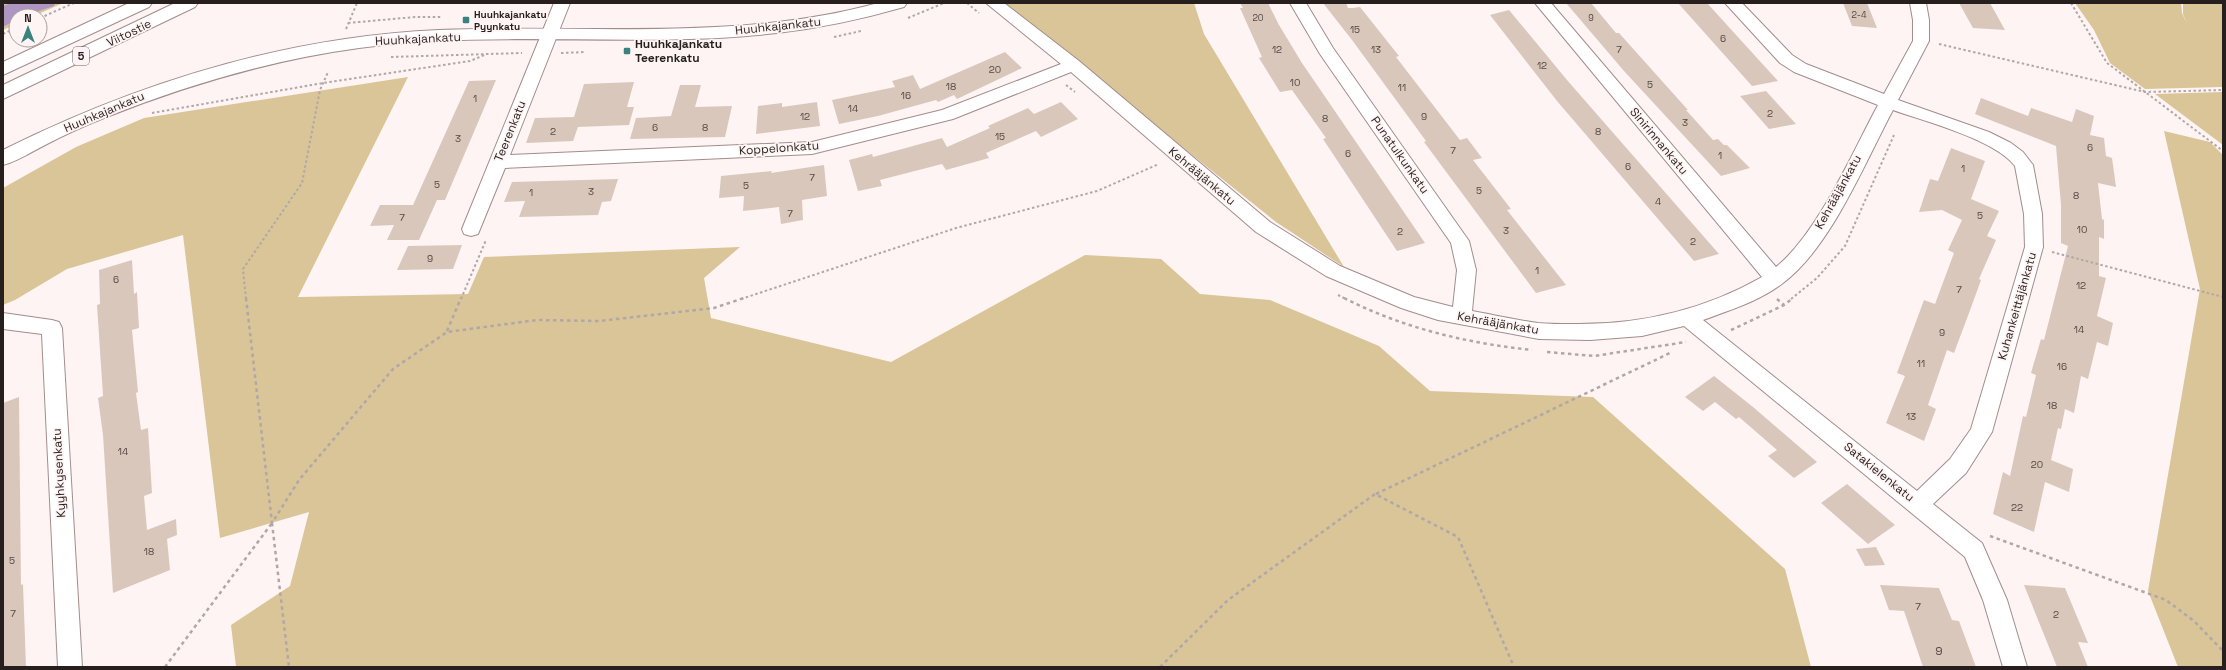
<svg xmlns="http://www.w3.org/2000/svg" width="2226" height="670" viewBox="0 0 2226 670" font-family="'Space Grotesk',sans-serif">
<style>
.green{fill:#d9c598}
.water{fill:#af96c2}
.building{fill:#dac7bb}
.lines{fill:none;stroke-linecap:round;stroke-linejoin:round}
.street-casing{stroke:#a38c8c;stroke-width:2}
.secondary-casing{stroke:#a38c8c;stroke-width:2}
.highway-casing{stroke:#a38c8c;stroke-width:2}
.path-far1{stroke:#b1a7a7;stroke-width:2;stroke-dasharray:2.5 2.5;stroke-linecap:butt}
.path{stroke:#b1a7a7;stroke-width:2.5;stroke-dasharray:3.5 3.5;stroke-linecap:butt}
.street{fill:#fff;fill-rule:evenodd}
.secondary{fill:#fff;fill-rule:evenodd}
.highway{fill:#fff;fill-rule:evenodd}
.poi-dot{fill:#3a827e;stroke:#fef4f4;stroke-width:1.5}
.labels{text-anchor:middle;stroke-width:3.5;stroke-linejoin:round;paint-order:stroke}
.far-number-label{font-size:9px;fill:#544845}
.far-poi-label{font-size:10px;font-weight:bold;fill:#271e1e;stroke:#fef4f4;text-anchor:start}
.number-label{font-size:10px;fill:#544845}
.shield{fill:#fef4f4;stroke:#685e5e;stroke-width:1}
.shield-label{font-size:11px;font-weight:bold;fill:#271e1e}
.street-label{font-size:12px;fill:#271e1e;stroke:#fef4f4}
.poi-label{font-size:12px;font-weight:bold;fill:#271e1e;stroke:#fef4f4;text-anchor:start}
.near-number-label{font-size:12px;fill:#544845}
</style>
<rect width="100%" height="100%" fill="#fef4f4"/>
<path class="green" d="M3,3H63L34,16H16V24L3,30Z
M1002,3H1194L1204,34L1344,267L1276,222Z
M2075,3H2181L2182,13L2187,24L2183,14V3H2223V87L2145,89L2110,63L2094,30Z
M408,77L298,297L468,294L484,257L740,247L704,278L711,318L891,362L1085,255L1161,259L1200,294L1270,300L1379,346L1430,391L1593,397L1785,569L1811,667H236L231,625L290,586L309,512L220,538L183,235L67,269L15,300L3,305V188L76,147L144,118Z
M2223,92V145L2155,94L2222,92Z
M2164,131L2210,142L2223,155V667H2178L2148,591L2200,289Z"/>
<path class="water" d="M11,3H55L54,6L24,16H16V20L3,27V6Z"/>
<path class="building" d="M1240,3H1268L1279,25L1302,63L1425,243L1397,251L1323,139L1326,138L1292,90L1280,92L1259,58L1262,57L1240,8H1243Z
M1323,3H1346L1348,8H1353L1360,7L1399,56L1396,57L1460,140L1467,138L1482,158L1473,160L1511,209L1507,210L1566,285L1536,293L1424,142L1426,141L1352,40Z
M1566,3H1591L1616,33H1619L1688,110H1686L1713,140L1718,139L1724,145H1727L1750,168L1721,176L1624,71Z
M1678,3H1707L1778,81L1752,86Z
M1843,3H1867L1877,28L1852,26Z
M1959,3H1990L2005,30L1973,28Z
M1509,10L1567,80L1719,254L1694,261L1557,101L1490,15Z
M1005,52L1022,68L957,99L954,95L938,102L936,100L878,116L839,124L832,100L895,87L892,81L913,75L920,89Z
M496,80L445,200H437L419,240H387L394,225L370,226L380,205H413L469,81Z
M634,82L627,107H634L629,125L578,127L573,141L526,143L535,118L574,117L584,84Z
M680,85H701L695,107L732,106L725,137L630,139L636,118L671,116Z
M1766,91L1796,124L1769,129L1740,96Z
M1981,98L2028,116L2031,108L2072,122L2076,109L2094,116L2090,135L2104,138L2106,156L2112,158L2116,187L2098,183L2102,219L2104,220V239L2099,237V276L2106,278L2097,316L2113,323L2108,346L2097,342L2088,379L2081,376L2074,413L2065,409L2061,429L2058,428L2051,460L2073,469L2069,492L2045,482L2034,532L1993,514L2003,472L2010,476L2023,416L2026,417L2036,375L2031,373L2041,339L2044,340L2068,246L2061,243V205L2056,146L1975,114Z
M817,102L820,126L756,134L758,106L782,103V107Z
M1061,102L1078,119L1041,137L1036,131L986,153L989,158L946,170L942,164L880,180L882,186L858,191L849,160L872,154L873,157L942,138L947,147L990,128L988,126L1028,108L1034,114Z
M1951,148L1985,161L1971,199L1999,211L1987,236L1996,240L1979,279L1981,280L1969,313L1954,353L1947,350L1928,405L1936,409L1924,441L1886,423L1905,376L1897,373L1924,300L1935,304L1954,253L1948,250L1962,220L1942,210L1919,212L1930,179L1938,181Z
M824,165L827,196L802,200L803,220L781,224L779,207L743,211L744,196L719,198L721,176L772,171L771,173Z
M618,179L611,201L602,202L598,215L519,217L525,201L504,202L512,182Z
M462,245L453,269L397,270L408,246Z
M132,260L134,294L137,292L139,328L132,330L138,392L136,393L141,430L148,428L152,493L144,496L147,530L176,519L177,535L167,539L170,570L113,593L103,435L98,398L103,396L97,305L100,304L99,270Z
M1714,376L1753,407L1817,462L1794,478L1768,456L1777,450L1739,417L1736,419L1715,402L1703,411L1685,397Z
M19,397L21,585L23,584L26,667H3V403Z
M1847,484L1895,525L1868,544L1821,503Z
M1876,547L1885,565L1865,566L1856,549Z
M1880,585L1939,588L1952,620L1959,621L1976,667H1923L1904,611L1889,610Z
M2024,585L2065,588L2088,643L2078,642L2088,667H2057Z"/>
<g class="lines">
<defs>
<path id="street" d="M554,3H570L510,155L812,142L942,110L1061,64L986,3H1004L1079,61L1270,222L1340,266L1414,297L1453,307L1457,270L1451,243L1320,54L1290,3H1306L1333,48L1469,241L1476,270L1472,311C1494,315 1516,320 1538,323C1549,324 1561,324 1572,324C1639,325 1704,310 1762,277L1535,3H1551L1776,267C1818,233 1852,153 1878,105L1794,72L1780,63L1725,3H1742L1792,55L1806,64L1884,94L1913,41V20L1910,3H1926L1929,20V41L1898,100L1989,132L2011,143L2023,152L2033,165L2042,214L2043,247L1992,432L1966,473L1933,504L1982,543L2007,600L2027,667H2003L1983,600L1965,557L1684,326L1642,336L1590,340L1539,339L1438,320L1401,308L1326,276L1256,232L1071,72L953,119L812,154L505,168L478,234L471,236L464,234L462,229ZM1893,110C1926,122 1994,139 2015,166L2024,214L2025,247L1971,429L1950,459L1917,491L1703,320C1730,310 1760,301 1783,283C1831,247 1864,164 1893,110Z
M3,313L52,320L59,322L62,328L82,667H58L42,334L3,329Z"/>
<path id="secondary" d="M878,3H907L904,7C862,19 820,28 777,33C638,49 497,29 359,48C271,60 187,85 104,118C84,126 64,135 45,145C31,152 18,161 3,165V150C140,82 285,37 439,30C583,24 737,42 878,3Z"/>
<path id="highway" d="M129,3H152L149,7L3,75V62Z
M175,3H198L195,7L3,99V85Z"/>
</defs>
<use href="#street" class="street-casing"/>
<use href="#secondary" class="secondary-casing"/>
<use href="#highway" class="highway-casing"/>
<path class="path-far1" d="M967,3L979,13
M2071,3L2107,63L2223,151
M40,18L74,3
M908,18L944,3
M348,23L415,17H442
M346,29L357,3
M3,34L16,28
M834,37L861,31
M1939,44L2145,92L2223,90
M561,53L586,52
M391,57L522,53
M1066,85L1075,92
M152,113L323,83L470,61L487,54
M2052,252L2223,297
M1338,295L1346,299
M246,299L243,269L302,183L320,90L328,72
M461,299L486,240
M741,299L956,228L1097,191L1159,164
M1791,299L1817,278L1845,246L1894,135"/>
<path class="path" d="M246,298L272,523L299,480L393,369L447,332L537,320L599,321L714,308L744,298
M1344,298C1403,328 1466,343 1532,350
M1777,299L1784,305
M1731,330L1784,305L1793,298
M447,331L461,298
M1547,352L1594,356L1686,342
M1376,494L1672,352
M272,523L289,667
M1990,536L2166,600L2194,621L2223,651
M165,667L272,523
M1160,667L1228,600L1375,494L1458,537L1514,667"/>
<use href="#street" class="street"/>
<use href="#secondary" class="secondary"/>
<use href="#highway" class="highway"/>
</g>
<g class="poi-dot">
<rect x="462" y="16" width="8" height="8" rx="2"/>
<rect x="623" y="47" width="8" height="8" rx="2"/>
</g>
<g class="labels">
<g class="far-number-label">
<text x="1859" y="18">2-4</text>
<text x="1258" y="21">20</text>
<text x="1591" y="21">9</text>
</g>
<g class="far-poi-label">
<text x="474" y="18">Huuhkajankatu<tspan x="474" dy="12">Pyynkatu</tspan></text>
</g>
<g class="number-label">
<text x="1355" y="33">15</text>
<text x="1723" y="42">6</text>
<text x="1277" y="53">12</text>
<text x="1376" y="53">13</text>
<text x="1619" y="53">7</text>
<text x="1542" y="69">12</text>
<text x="995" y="73">20</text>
<text x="1295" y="86">10</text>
<text x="1650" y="88">5</text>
<text x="951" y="90">18</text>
<text x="1402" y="91">11</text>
<text x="906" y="99">16</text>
<text x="475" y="102">1</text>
<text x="853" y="112">14</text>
<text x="1770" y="117">2</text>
<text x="805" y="120">12</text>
<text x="1424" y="120">9</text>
<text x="1325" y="122">8</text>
<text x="1685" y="126">3</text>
<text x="655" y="131">6</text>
<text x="705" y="131">8</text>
<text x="553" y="135">2</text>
<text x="1598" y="135">8</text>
<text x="1000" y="140">15</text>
<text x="458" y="142">3</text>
<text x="2090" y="151">6</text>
<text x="1453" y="154">7</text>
<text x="1348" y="157">6</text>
<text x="1720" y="159">1</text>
<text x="1628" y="170">6</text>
<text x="1963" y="172">1</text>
<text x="812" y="181">7</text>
<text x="437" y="188">5</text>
<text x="746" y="189">5</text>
<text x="1479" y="194">5</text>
<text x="591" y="195">3</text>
<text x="531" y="196">1</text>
<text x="2076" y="199">8</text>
<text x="1658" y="205">4</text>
<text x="790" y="217">7</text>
<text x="1980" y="219">5</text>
<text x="402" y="221">7</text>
<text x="2082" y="233">10</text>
<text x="1506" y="234">3</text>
<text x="1400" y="235">2</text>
<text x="1693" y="245">2</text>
<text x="430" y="262">9</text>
<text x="1537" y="274">1</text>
<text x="116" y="283">6</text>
<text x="2081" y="289">12</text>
<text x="1959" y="293">7</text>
<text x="2079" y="333">14</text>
<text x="1942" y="336">9</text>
<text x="1921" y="367">11</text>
<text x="2062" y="370">16</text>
<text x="2052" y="409">18</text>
<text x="1911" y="420">13</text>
<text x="123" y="455">14</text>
<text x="2037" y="468">20</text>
<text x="2017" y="511">22</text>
<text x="149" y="555">18</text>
<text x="12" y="564">5</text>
<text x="1918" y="610">7</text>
<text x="13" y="617">7</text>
<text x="2056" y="618">2</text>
</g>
<rect class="shield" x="73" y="47" width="16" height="18" rx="3"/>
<g class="shield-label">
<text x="81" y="60">5</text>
</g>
<g class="street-label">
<text transform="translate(778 26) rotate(-6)" y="4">Huuhkajankatu</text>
<text transform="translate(129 33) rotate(-26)" y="4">Viitostie</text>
<text transform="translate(418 39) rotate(-3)" y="4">Huuhkajankatu</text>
<text transform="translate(104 112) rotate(-23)" y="4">Huuhkajankatu</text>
<text transform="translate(510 131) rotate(-68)" y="4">Teerenkatu</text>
<text transform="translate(1659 141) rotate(50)" y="4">Sinirinnankatu</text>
<text transform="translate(779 148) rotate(-4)" y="4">Koppelonkatu</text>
<text transform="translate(1400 155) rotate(55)" y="4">Punatulkunkatu</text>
<text transform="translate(1202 176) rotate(40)" y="4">Kehrääjänkatu</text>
<text transform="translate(1838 192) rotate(-61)" y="4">Kehrääjänkatu</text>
<text transform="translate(2017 306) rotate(-74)" y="4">Kuhankeittäjänkatu</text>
<text transform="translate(1498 323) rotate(10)" y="4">Kehrääjänkatu</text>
<text transform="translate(1879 472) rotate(39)" y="4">Satakielenkatu</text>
<text transform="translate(59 473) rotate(-93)" y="4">Kyyhkysenkatu</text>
</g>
<g class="poi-label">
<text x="635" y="48">Huuhkajankatu<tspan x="635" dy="14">Teerenkatu</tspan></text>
</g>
<g class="near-number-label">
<text x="1939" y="655">9</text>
</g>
</g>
<rect width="2226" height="670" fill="none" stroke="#271e1e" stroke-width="8"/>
<g transform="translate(28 28)"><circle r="19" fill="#fef4f4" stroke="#a89e9e"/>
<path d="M0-3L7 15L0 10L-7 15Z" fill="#3a827e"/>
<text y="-6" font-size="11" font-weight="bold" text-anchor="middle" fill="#271e1e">N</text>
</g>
</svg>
